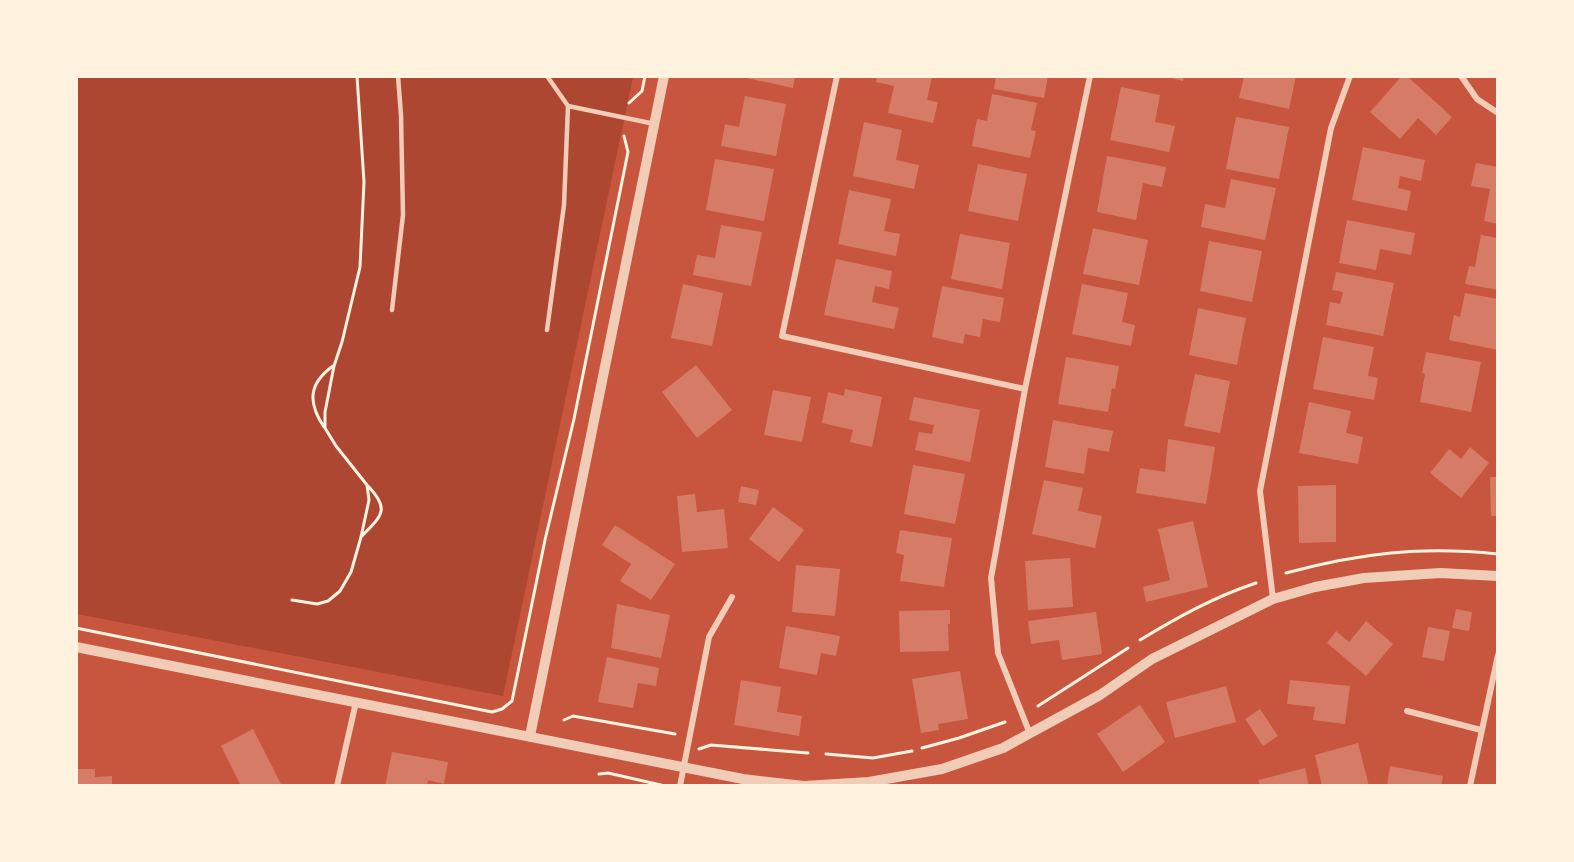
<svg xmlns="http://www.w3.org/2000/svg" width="1574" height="862" viewBox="0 0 1574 862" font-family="'Fira Sans',sans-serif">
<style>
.green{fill:#ae4732}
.building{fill:#d67c66}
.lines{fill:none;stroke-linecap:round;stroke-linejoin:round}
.path{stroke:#fff3e0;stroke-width:3}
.service{stroke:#f1ccb7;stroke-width:4.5}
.minor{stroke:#f1ccb7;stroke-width:6}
.tertiary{stroke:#f1ccb7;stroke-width:10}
</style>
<rect width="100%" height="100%" fill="#c8553d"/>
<path class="green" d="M76,77H633L503,696L77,614Z"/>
<path class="building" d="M737,76H795L793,88Z
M877,76L932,77L927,100L938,102L933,123L888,113L894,86L876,82Z
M996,76H1048L1044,98L994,89Z
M1164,76H1184L1183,81Z
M1244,76H1296L1289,109L1239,98Z
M1402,76H1407L1452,117L1436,135L1418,118L1400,139L1370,112Z
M1121,87L1160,95L1155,122L1175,126L1169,152L1110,140Z
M992,94L1037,103L1031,130L1036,131L1030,158L972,146L977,119L987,121Z
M745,96L786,104L776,156L721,146L725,124L739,127Z
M1236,117L1289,127L1279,179L1226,169Z
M864,122L902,130L896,160L919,165L914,189L853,176Z
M1363,147L1425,160L1421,181L1400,176L1398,188L1411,191L1407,211L1352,200Z
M1107,156L1166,167L1162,187L1143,183L1136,220L1097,212Z
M715,159L774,169L764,221L706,210Z
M1476,163L1498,167V224L1484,221L1490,189L1471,186Z
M978,164L1027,174L1018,221L968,211Z
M1231,179L1276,188L1265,240L1201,227L1205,204L1225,208Z
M849,190L891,199L884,231L900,234L896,256L838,244Z
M1347,220L1415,233L1411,255L1380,249L1376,270L1339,263Z
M721,225L762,232L751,286L693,275L697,255L715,258Z
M1093,228L1148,240L1139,285L1083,274Z
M960,234L1010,243L1002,289L951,279Z
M1481,235L1498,238V290L1465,284L1469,266L1475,267Z
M1209,241L1262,251L1252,302L1200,291Z
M836,259L892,271L889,289L875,286L872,302L899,308L894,329L824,315Z
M1336,272L1394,283L1383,336L1326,325L1330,302L1340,304L1343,292L1332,290Z
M683,284L723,293L712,346L671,338Z
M1082,284L1128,293L1122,322L1135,325L1131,346L1072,334Z
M942,286L1004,298L1000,322L983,319L980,337L965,334L963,344L932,337Z
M1465,293L1498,299V350L1449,340L1454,315L1460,317Z
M1198,308L1246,318L1237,365L1189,355Z
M1323,337L1374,347L1368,376L1378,378L1374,400L1313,389Z
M1426,352L1481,362L1471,412L1420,402L1425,374L1422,373Z
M1066,357L1119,366L1115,389L1112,388L1108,412L1058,404Z
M696,365L732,410L697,438L662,392Z
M1195,374L1230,381L1220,433L1184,426Z
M845,389L882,397L872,447L850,442L853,430L822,423L828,392L844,396Z
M773,390L811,397L802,442L764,435Z
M914,397L980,410L970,462L915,450L919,432L932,434L934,425L909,420Z
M1309,402L1351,411L1346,433L1363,437L1358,464L1299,453Z
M1053,420L1113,431L1109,452L1088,448L1084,474L1045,467Z
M1168,439L1215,447L1206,504L1136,493L1140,468L1165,472Z
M1470,447L1489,463L1461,498L1430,473L1449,449L1461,459Z
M913,465L965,474L955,524L904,514Z
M1490,477H1498V516H1491Z
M1044,480L1083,488L1078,511L1102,516L1095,548L1032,534Z
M1336,485V542L1299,543L1298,486Z
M741,486L759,490L756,505L738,502Z
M695,494L697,512L724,509L728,548L682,552L677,496Z
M773,507L804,530L779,562L749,539Z
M1193,521L1208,587L1146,602L1143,587L1170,580L1158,529Z
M615,525L675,564L651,600L620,581L631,564L602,545Z
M900,530L952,538L944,587L900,581L904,555L896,553Z
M1070,558L1073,607L1028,610L1025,561Z
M796,565L840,569L835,616L792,612Z
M617,604L670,615L661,658L611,648Z
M1456,609L1472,612L1469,631L1452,628Z
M950,610V624H948L949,651L900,652L899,611Z
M1096,612L1102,654L1062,660L1059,640L1031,644L1028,621Z
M1366,621L1393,644L1366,676L1327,643L1336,631L1349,642Z
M786,626L840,636L836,656L821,653L817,675L779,668Z
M1428,627L1450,631L1444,661L1422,657Z
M607,657L659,668L656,686L638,683L633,708L598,702Z
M960,671L968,719L938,724L939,730L921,733L912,679Z
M741,680L781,687L777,712L802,716L799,736L734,725Z
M1290,680L1350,686L1345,724L1313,720L1315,707L1287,704Z
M1226,686L1236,722L1175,738L1166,702Z
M1140,705L1165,742L1123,772L1097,734Z
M1260,709L1278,736L1263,746L1245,719Z
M253,729L282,786H241L221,746Z
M1358,743L1369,786H1322L1315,755Z
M392,752L448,762L444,784L428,780L427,786H385Z
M1390,766L1443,776L1441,786H1387Z
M1305,768L1309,786H1260L1258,780Z
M76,769H95V777L112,776V786H76Z"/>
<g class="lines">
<path class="path" d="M629,103L642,91L645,76
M324,427C308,403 308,384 333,366
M362,536C381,516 391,510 368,486
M1286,573C1360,553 1421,546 1498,554
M292,600L317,604L328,601L340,591L351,572L361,537L369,500L367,485L336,446L325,428V412L334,366L342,342L360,267L364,182L357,76
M76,628L492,712L502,709L512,701L545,540L574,419L628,152L624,136
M1140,640C1178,617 1214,597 1256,583
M1038,706L1128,648
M564,720L573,716L675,734
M922,748L959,738L1005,722
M699,749L711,745L808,753
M826,754L873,758L912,751
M599,774L608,773L661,785"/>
<path class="service" d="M547,76L568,106L655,124
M392,310L403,215L401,115L398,76
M547,330L564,205L568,106"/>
<path class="minor" d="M837,76L782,336L1025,389
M1461,76L1477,99L1498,113
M1273,599L1260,491L1331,128L1350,76
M1407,711L1481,730
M1030,734L998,653L991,578L1025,389L1090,76
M337,786L356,702
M680,786L709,637L732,597
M1470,786L1498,655"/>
<path class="tertiary" d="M76,647L743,779L804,786
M530,736L664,76
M804,786L869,782L942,769L1003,748L1100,695L1152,659L1273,599L1315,587L1364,578L1440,573L1498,576"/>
</g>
<rect width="1574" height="862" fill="none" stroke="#fff3e0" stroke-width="156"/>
</svg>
